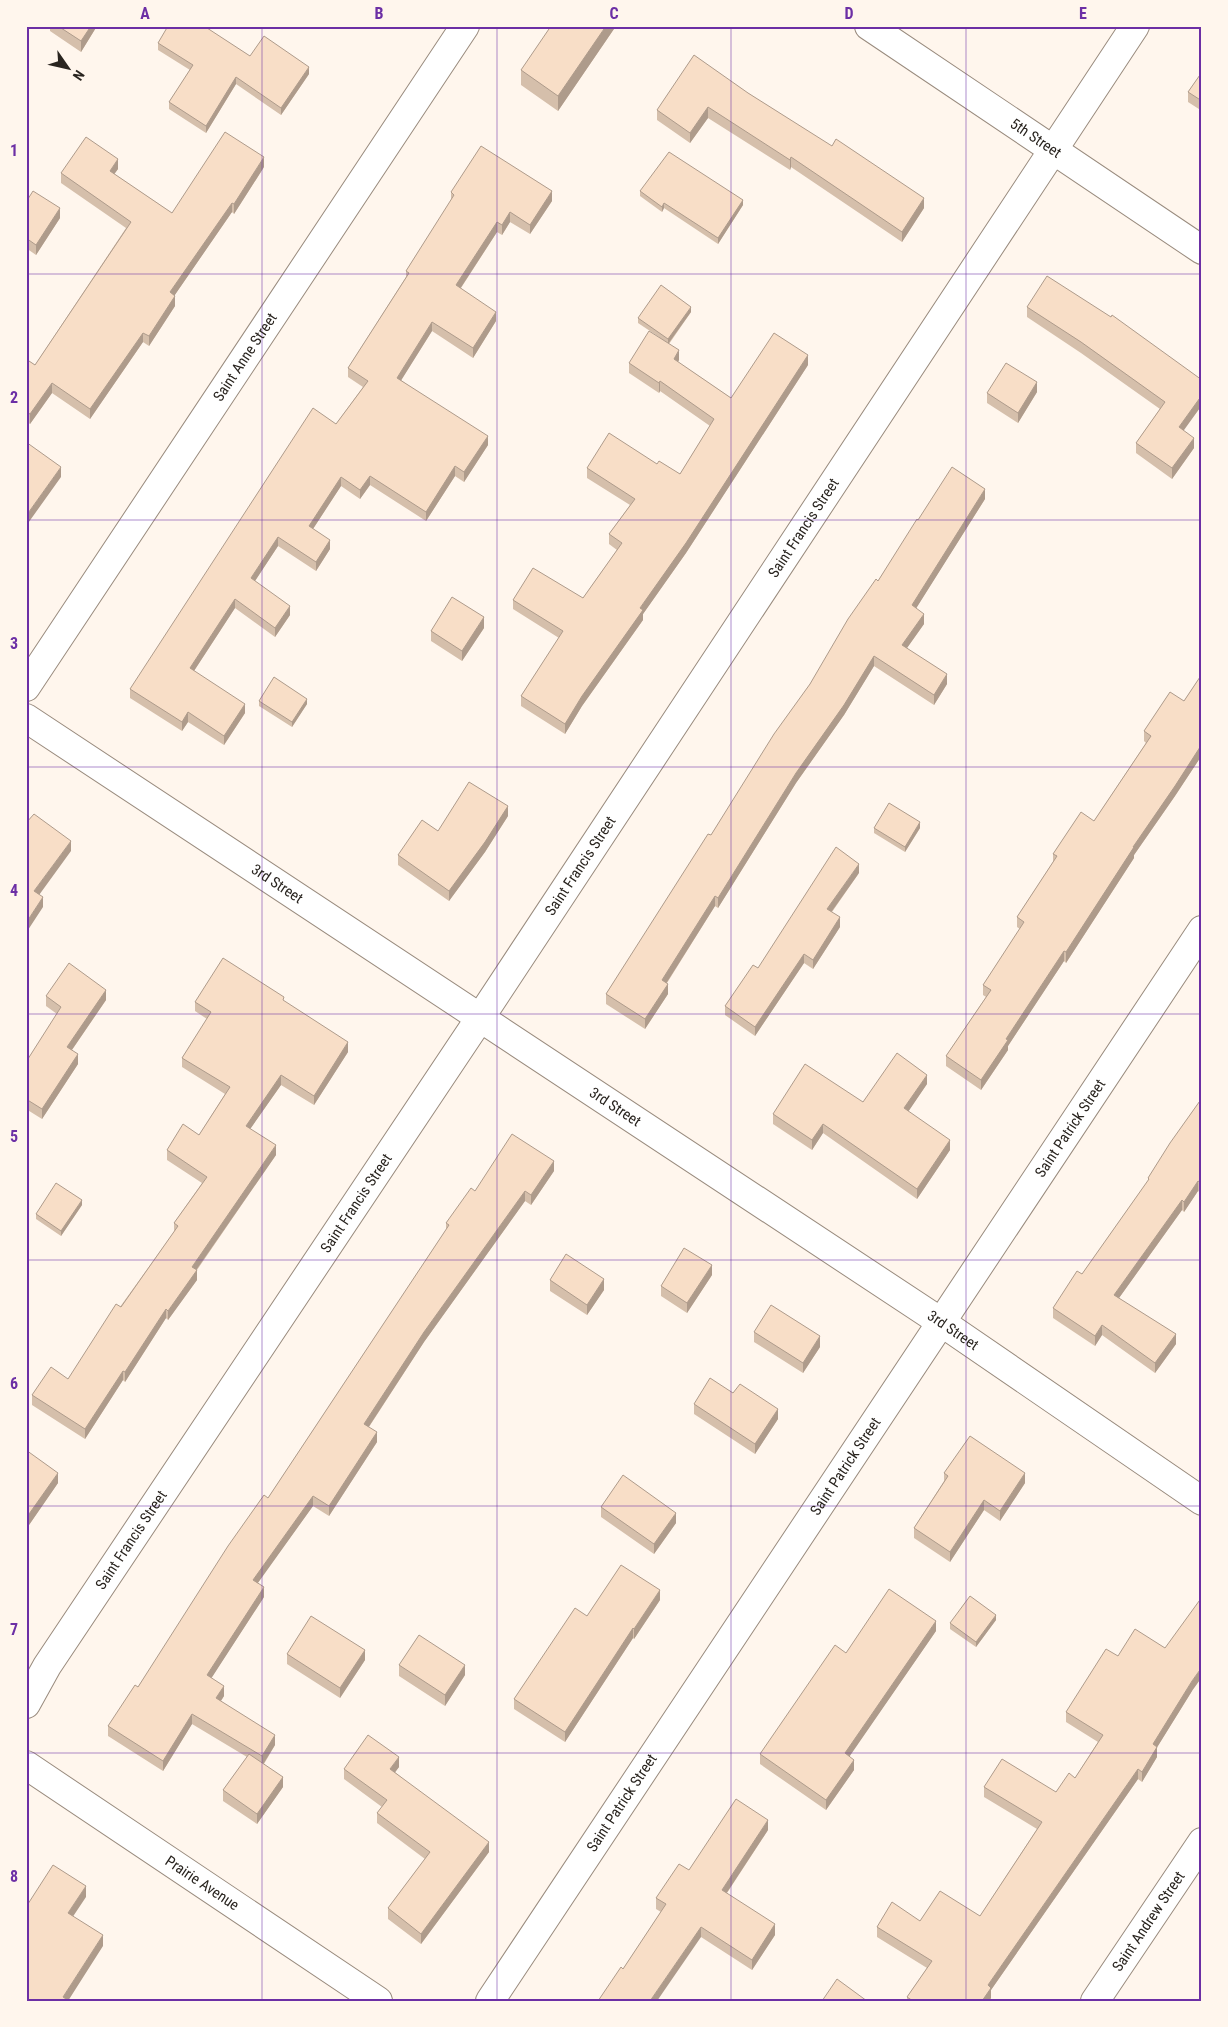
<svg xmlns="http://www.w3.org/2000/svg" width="1228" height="2027" viewBox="0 0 1228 2027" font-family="'Roboto Condensed',sans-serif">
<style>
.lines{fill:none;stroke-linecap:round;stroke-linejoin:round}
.minor-casing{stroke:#998b7e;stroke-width:30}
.secondary-casing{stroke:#998b7e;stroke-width:30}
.minor{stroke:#fff;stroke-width:28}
.secondary{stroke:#fff;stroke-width:28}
.wall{fill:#d5bfab}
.shaded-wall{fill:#ae9b8b}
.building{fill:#f8dec7;stroke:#ae9b8b}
.grid{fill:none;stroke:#6c2fa5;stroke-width:1;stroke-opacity:0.55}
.labels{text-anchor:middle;stroke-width:4;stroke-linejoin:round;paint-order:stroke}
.street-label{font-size:15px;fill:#29241f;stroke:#fff6ed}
.neatline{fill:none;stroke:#6c2fa5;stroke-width:2}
.grid-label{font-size:16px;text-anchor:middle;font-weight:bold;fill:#6c2fa5}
</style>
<rect width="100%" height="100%" fill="#fff6ed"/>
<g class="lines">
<defs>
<g id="minor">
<path id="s1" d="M26,687L465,26"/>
<path id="s2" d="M26,718L941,1322L1202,1501"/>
<path id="s3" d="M26,1704L47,1666L480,1018L1135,26"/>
<path id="s4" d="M26,1765L378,2001"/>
<path id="s5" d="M1095,2001L1202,1842"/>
</g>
<g id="secondary">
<path id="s6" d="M869,26L1202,250"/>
<path id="s7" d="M490,2001L1202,930"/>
</g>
</defs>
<use href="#minor" class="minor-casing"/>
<use href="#secondary" class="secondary-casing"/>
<use href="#minor" class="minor"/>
<use href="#secondary" class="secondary"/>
</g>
<path class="wall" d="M50,26H97L81,52L50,31Z
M616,26L558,111L521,85V70Z
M158,43L250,56L309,74L281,115L236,84L206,133L169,109V102L190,70L158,50Z
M1202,72V111L1188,102V92Z
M748,93L924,208L902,242L791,167L790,170L708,118L690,143L657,120V110Z
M264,167L234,214L232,212L174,296L175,306L149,346L143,342L90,419L52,393L30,424L26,421V359L35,365L126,228L61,183V173L118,169L114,174L172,213Z
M640,191L743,205L718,244L664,208L662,212L640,196Z
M451,192L552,201L530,234L510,222L502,235L497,232L461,288L496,321L473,358L432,331L401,380L488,445L464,482L455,476L426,521L370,485L360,499L341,486L313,529L330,549L316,571L278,546L255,581L290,615L275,637L235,608L194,671L245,713L224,745L188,722L182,731L130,698V689L336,424L363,387L348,377V368L406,277V271L451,201Z
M26,202L60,218L36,255L26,248Z
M1027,307L1202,380V405L1183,430L1194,448L1172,479L1136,453V443L1160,409L1081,353L1027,317Z
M691,312L669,344L679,360L678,362L731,398L808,365L686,553L643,614V620L582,706L565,734L521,706V696L559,638L513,609V600L583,598L617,550L609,544V534L630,505L587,478V468L657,464L680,474L710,426L660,391L659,393L629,373V363L659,337L638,323V318Z
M1037,392L1018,423L987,403V393Z
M985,499L916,608L924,624L907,648L947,684L934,705L874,666L844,715L796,783L718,908L715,906L667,983L668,994L645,1029L606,1004V994L711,835L918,520Z
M1202,514V530H1201V515Z
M484,628L462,661L431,641V631Z
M1202,674V755L1175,796L1134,855V858L1066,963L1064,961L1008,1046V1050L981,1090L946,1066V1056L986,997L983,995V985L1020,929L1017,927V917L1053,862V854L1094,821L1146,743L1144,741V731L1184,701Z
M259,701L307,704L292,727L259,706Z
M508,816L485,852L449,901L398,865V855Z
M874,828H920L905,852L874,833Z
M859,873L832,912L840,927L813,969L804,963L755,1036L725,1015V1006L758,968Z
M46,996L106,1000L72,1050L78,1064L42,1119L26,1109V1062L57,1014L46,1006Z
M284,1001L348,1052L314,1105L281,1085L250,1129L276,1155L197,1270V1280L168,1320L166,1318L125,1382L123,1380L85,1439L32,1405V1395L68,1379L174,1232V1223L202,1183L167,1160V1150L199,1135L225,1094L182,1067V1058L207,1019L195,1011V1002Z
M927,1084L908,1111L950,1150L917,1199L823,1133L812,1150L773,1124V1114L863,1102Z
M1202,1098L1201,1193L1198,1191L1184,1212L1182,1210L1119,1298L1176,1344L1155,1373L1102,1335L1095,1346L1053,1318V1308L1082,1274L1148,1181V1178Z
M554,1171L531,1205L525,1201L424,1342L369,1427L377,1442L329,1516L313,1506L257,1583L264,1597L211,1678L224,1696L221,1701L275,1745L264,1764L283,1787L257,1824L223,1801V1790L247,1757L192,1724L163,1771L108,1736V1726L138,1687L268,1498L446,1230V1223L475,1191Z
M82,1205L61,1236L36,1219V1214Z
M712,1275L687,1313L661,1296V1286Z
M550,1280L604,1290L587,1315L550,1291Z
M754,1332L820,1347L803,1373L754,1342Z
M733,1393L778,1419L755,1454L694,1414V1404Z
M26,1450L58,1483L29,1525L26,1523Z
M944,1473L1025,1483L1000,1521L984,1510L950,1562L914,1538V1528L944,1481Z
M601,1507L676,1523L654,1554L601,1517Z
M660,1600L634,1639L633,1638L565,1742L514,1709V1699L587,1616Z
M996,1620L976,1647L950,1629V1623Z
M936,1631L849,1756L854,1770L826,1810L760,1764V1754L846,1653Z
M287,1654L365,1660L340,1698L287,1664Z
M1118,1656L1192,1691L1157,1747V1757L1142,1782L1138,1779L991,1990V1998L989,2001H907V1997L927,1968L877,1937V1927L920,1921L980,1916L1037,1829L984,1797V1787L1056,1792L1075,1778L1098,1742L1066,1722V1712Z
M399,1665L465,1675L445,1706L399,1676Z
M399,1767L395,1772L489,1852L421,1944L388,1919V1908L425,1859L377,1823V1813L382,1807L344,1779V1769Z
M768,1830L727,1893L775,1935L752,1970L701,1937L623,1969L661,1912L656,1909V1898L689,1870Z"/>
<path class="shaded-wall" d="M91,26H97L81,52V41Z
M606,26H616L558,111V96Z
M309,67V74L281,115V108Z
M236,77V84L206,133V126Z
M708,107V118L690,143V133Z
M264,157V167L234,214V204Z
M791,157V167L790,170V160Z
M118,159V169L110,180V171Z
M552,191V201L530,234V225Z
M924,198V208L902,242V232Z
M743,200V205L718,244V238Z
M232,203V212L170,302V292Z
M664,203V208L662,212V207Z
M60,208V218L36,255V245Z
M510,212V222L502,235V225Z
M497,222V232L456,295V285Z
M175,296V306L149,346V336Z
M691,307V312L668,344V339Z
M496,312V321L473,358V348Z
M432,322V331L397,387V378Z
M143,333V342L90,419V409Z
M679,350V360L674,369V359Z
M808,355V365L686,553L643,614V620L582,706L565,734V724L582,696Z
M660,381V391L659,393V383Z
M1037,382V392L1018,423V413Z
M52,383V393L30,424V414Z
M1202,395V405L1179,437V427Z
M488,436V445L464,482V472Z
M1194,438V448L1172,479V468Z
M455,466V476L426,521V512Z
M61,467V477L26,526V516Z
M370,476V485L360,499V490Z
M341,477V486L309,535V526Z
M985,489V499L912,615V605Z
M278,537V546L251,587V578Z
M330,540V549L316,571V562Z
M235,599V608L190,677V668Z
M290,606V615L275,637V628Z
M924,614V624L902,655V645Z
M484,617V628L462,661V651Z
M874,656V666L844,715L796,783L718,908V898L796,773Z
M947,674V684L934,705V695Z
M307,699V704L292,727V722Z
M245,704V713L224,745V736Z
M188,712V722L182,731V722Z
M1202,744V755L1175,796L1134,855V858L1066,963V952L1133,847Z
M508,806V816L485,852L449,901V891Z
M920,822V828L905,852V847Z
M71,841V851L34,902V891Z
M859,864V873L827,918V909Z
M715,896V906L662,990V980Z
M43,897V907L26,933V923Z
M840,917V927L813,969V960Z
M1064,951V961L1008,1046V1050L981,1090V1080L1006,1039Z
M804,954V963L755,1036V1027Z
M668,984V994L645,1029V1019Z
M106,990V1000L67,1057V1047Z
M348,1042V1052L314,1105V1096Z
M78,1054V1064L42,1119V1109Z
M281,1075V1085L246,1135V1126Z
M927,1075V1084L904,1118V1108Z
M823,1124V1133L812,1150V1140Z
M950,1140V1150L917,1199V1189Z
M276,1145V1155L192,1276V1267Z
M554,1161V1171L531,1205V1195Z
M1198,1181V1191L1184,1212V1202Z
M525,1191V1201L424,1342L364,1434V1424L424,1332Z
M82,1200V1205L61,1236V1231Z
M1182,1200V1210L1114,1305V1295Z
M712,1265V1275L687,1313V1303Z
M197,1270V1280L168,1320V1311Z
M604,1279V1290L587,1315V1305Z
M166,1309V1318L125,1382V1372Z
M1102,1325V1335L1095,1346V1336Z
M1176,1334V1344L1155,1373V1363Z
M820,1336V1347L803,1373V1363Z
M123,1371V1380L85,1439V1429Z
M778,1409V1419L755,1454V1444Z
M377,1432V1442L329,1516V1506Z
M58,1473V1483L29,1525V1514Z
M1025,1473V1483L1000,1521V1511Z
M313,1496V1506L253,1590V1580Z
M984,1500V1510L950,1562V1552Z
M676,1513V1523L654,1554V1544Z
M264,1587V1597L207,1685V1675Z
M660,1590V1600L634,1639V1629Z
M996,1615V1620L976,1647V1642Z
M936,1621V1631L845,1763V1753Z
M633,1628V1638L565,1742V1732Z
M365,1650V1660L340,1698V1688Z
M465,1665V1675L445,1706V1695Z
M1202,1667V1677L1192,1691L1153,1754V1744L1192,1681Z
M224,1686V1696L216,1708V1698Z
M192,1714V1724L163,1771V1761Z
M275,1735V1745L262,1766V1756Z
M1157,1747V1757L1142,1782V1772Z
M399,1757V1767L390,1779V1769Z
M854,1760V1770L826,1810V1800Z
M1138,1769V1779L991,1990V1998L989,2001H982L988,1985Z
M283,1777V1787L257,1824V1814Z
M768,1820V1830L722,1900V1890Z
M489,1842V1852L421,1944V1934Z
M86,1886V1897L68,1924V1913Z
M775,1924V1935L752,1970V1960Z
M701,1927V1937L657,2001H650Z
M103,1935V1946L68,2001L63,1997Z"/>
<path class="building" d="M58,26H91L81,41Z
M168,26H204L250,56L264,36L309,67L281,108L236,77L206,126L169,102L193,65L158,43Z
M551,26H606L558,96L521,70Z
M694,55L748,93L832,146L836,139L924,198L902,232L791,157L790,160L708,107L690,133L657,110Z
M1202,72V101L1188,92Z
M225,132L264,157L234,204L232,203L170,292L175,296L149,336L143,333L90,409L52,383L30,414L26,412V359L35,365L131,222L61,173L86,137L118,159L110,171L172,213Z
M481,146L552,191L530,225L510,212L502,225L497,222L456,285L496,312L473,348L432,322L397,378L488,436L464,472L455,466L426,512L370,476L360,490L341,477L309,526L330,540L316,562L278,537L251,578L290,606L275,628L235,599L190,668L245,704L224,736L188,712L182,722L130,689L313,408L336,424L368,381L348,368L409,273L406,271L454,195L451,192Z
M669,152L743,200L718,238L664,203L662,207L640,191Z
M33,191L60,208L36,245L26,238V202Z
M1047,276L1111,317L1112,315L1202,380V395L1179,427L1194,438L1172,468L1136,443L1165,402L1081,342L1027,307Z
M661,285L691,307L668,339L638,318Z
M649,331L679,350L674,359L731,398L774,333L808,355L686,543L640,608L643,610L582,696L565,724L521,696L563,631L513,600L533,568L583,598L622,543L609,534L635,499L587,468L609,433L657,464L659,461L680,474L714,419L660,381L659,383L629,363Z
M1006,363L1037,382L1018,413L987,393Z
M26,442L61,467L26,516Z
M952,467L985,489L912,605L924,614L902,645L947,674L934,695L874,656L844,705L796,773L718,898L715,896L662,980L668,984L645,1019L606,994L708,834L711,835L774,734L810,684L848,619L876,579L878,581L917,519L918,520Z
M452,597L484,617L462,651L431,631Z
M1202,674V744L1175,786L1133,847H1134L1066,952L1064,951L1006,1039L1008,1040L981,1080L946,1056L991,990L983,985L1024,922L1017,917L1057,856L1053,854L1081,812L1094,821L1151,736L1144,731L1170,692L1184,701Z
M274,677L307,699L292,722L259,701Z
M469,782L508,806L485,842L449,891L398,855L422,820L438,831Z
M889,803L920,822L905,847L874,828Z
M34,814L71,841L34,891L43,897L26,923V823Z
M836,847L859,864L827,909L840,917L813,960L804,954L755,1027L725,1006L753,965L758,968Z
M223,958L284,997L283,1000L348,1042L314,1096L281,1075L246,1126L276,1145L192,1267L197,1270L168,1311L166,1309L125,1372L123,1371L85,1429L32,1395L51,1367L68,1379L116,1304L121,1307L178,1226L174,1223L207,1177L167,1150L183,1124L199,1135L230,1087L182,1058L211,1012L195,1002Z
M69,963L106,990L67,1047L78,1054L42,1109L26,1099V1062L61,1007L46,996Z
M897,1053L927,1075L904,1108L950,1140L917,1189L823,1124L812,1140L773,1114L805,1064L863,1102Z
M1202,1098V1182L1201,1183L1198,1181L1184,1202L1182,1200L1114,1295L1176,1334L1155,1363L1102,1325L1095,1336L1053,1308L1077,1271L1082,1274L1149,1179L1148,1178L1170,1143Z
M512,1134L554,1161L531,1195L525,1191L424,1332L364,1424L377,1432L329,1506L313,1496L253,1580L264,1587L207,1675L224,1686L216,1698L275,1735L262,1756L192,1714L163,1761L108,1726L135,1685L138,1687L228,1546L264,1495L268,1498L449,1225L446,1223L471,1188L475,1191Z
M56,1183L82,1200L61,1231L36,1214Z
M684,1248L712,1265L687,1303L661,1286Z
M566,1254L604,1279L587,1305L550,1280Z
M771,1305L820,1336L803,1363L754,1332Z
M710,1378L733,1393L740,1384L778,1409L755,1444L694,1404Z
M970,1436L1025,1473L1000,1511L984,1500L950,1552L914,1528L948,1476L944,1473Z
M26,1450L58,1473L29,1514L26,1513Z
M623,1475L676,1513L654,1544L601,1507Z
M621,1565L660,1590L634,1629L633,1628L565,1732L514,1699L575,1608L587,1616Z
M889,1589L936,1621L845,1753L854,1760L826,1800L760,1754L835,1645L846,1653Z
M970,1596L996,1615L976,1642L950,1623Z
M1202,1597V1667L1192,1681L1153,1744L1157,1747L1142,1772L1138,1769L988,1985L991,1988L982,2001H913L907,1997L932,1961L877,1927L892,1902L920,1921L940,1891L980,1916L1042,1822L984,1787L1002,1759L1056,1792L1069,1773L1075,1778L1103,1735L1066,1712L1106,1649L1118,1656L1135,1629L1165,1648Z
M311,1616L365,1650L340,1688L287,1654Z
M419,1635L465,1665L445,1695L399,1665Z
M368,1735L399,1757L390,1769L489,1842L421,1934L388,1908L430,1852L377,1813L387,1800L344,1769Z
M249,1754L283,1777L257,1814L223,1790Z
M736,1799L768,1820L722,1890L775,1924L752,1960L701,1927L650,2001H598L621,1967L623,1969L666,1904L656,1898L679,1864L689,1870Z
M53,1865L86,1886L68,1913L103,1935L63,1997L69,2001H26V1907Z
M837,1979L867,2001H822Z"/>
<path class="grid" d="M262,26V2001M497,26V2001M731,26V2001M966,26V2001M26,274H1202M26,520H1202M26,767H1202M26,1014H1202M26,1260H1202M26,1506H1202M26,1753H1202"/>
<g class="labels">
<g class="street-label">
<text dy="5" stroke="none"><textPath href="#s6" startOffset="201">5th Street</textPath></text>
<text dy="5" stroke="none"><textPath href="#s1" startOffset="396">Saint Anne Street</textPath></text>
<text dy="5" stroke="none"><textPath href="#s3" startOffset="1410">Saint Francis Street</textPath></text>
<text dy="5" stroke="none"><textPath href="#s3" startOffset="1005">Saint Francis Street</textPath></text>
<text dy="5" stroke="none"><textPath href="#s2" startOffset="301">3rd Street</textPath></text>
<text dy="5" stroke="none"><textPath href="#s2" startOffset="706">3rd Street</textPath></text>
<text dy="5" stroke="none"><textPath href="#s7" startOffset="1048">Saint Patrick Street</textPath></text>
<text dy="5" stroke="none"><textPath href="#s3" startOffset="600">Saint Francis Street</textPath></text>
<text dy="5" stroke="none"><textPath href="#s2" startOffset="1111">3rd Street</textPath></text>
<text dy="5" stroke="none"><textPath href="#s7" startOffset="642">Saint Patrick Street</textPath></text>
<text dy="5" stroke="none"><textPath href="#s3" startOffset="195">Saint Francis Street</textPath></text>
<text dy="5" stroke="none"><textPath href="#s7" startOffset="238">Saint Patrick Street</textPath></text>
<text dy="5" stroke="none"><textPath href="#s4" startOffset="212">Prairie Avenue</textPath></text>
<text dy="5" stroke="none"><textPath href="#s5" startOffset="96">Saint Andrew Street</textPath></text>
</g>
</g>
<rect width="1228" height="2027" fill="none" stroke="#fff6ed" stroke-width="55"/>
<g transform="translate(68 68) rotate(124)" stroke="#fff6ed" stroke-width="4" paint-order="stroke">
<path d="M0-4L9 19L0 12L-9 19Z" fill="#29241f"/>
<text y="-8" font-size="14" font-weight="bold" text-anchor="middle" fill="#29241f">N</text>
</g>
<rect x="28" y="28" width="1172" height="1972" class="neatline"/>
<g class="grid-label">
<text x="145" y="19">A</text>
<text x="379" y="19">B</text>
<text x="614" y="19">C</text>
<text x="849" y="19">D</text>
<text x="1083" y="19">E</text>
<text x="14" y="156">1</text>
<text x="14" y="403">2</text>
<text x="14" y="649">3</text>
<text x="14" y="896">4</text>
<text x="14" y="1142">5</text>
<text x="14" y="1389">6</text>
<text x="14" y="1635">7</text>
<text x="14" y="1882">8</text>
</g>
</svg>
